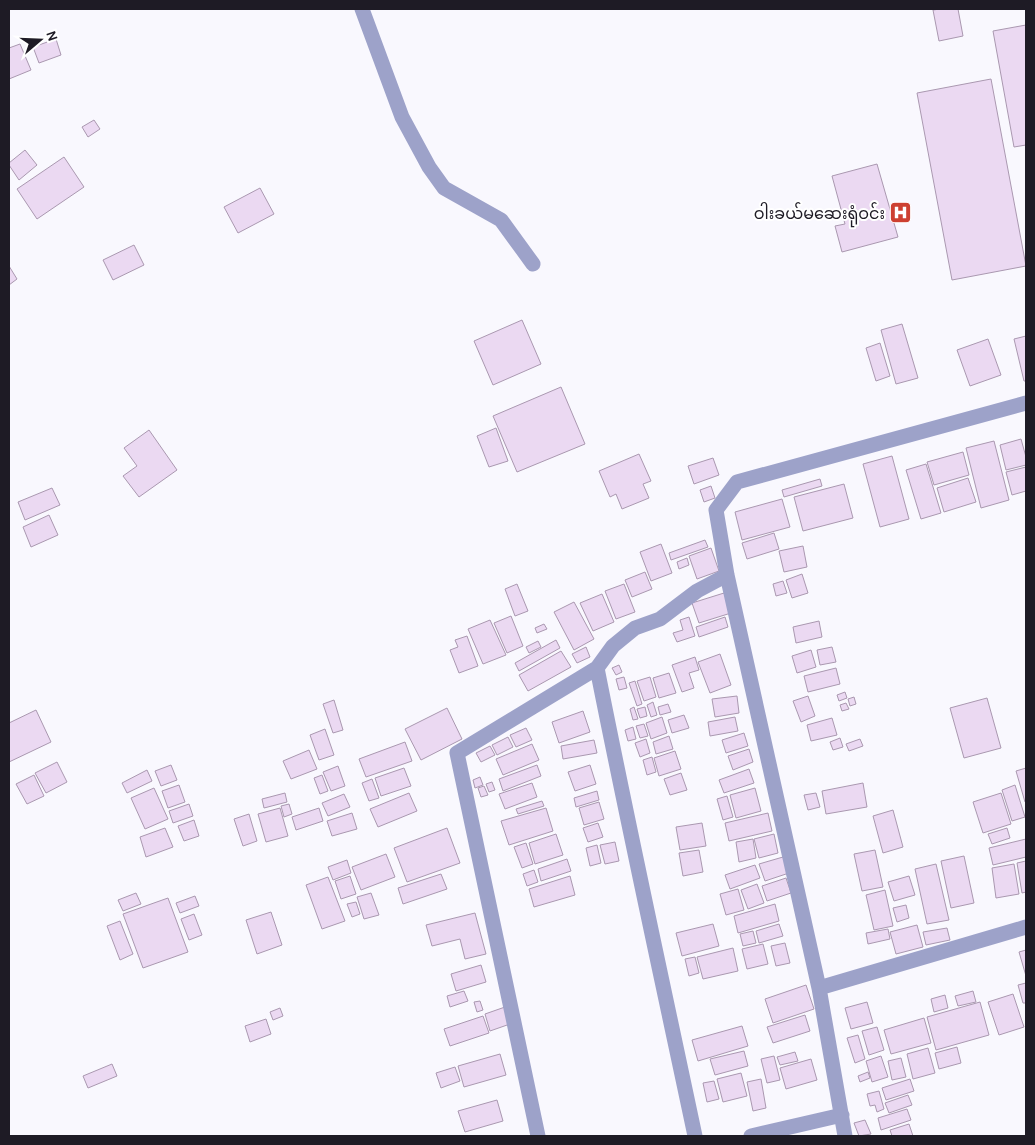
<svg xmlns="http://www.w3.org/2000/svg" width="1035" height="1145" viewBox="0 0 1035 1145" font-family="Karla,'Noto Sans Myanmar',sans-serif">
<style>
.building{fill:#ebd9f2;stroke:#aa98b0}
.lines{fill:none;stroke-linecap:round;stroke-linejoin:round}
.minor{stroke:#9da2c9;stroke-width:15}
.labels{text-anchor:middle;stroke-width:4;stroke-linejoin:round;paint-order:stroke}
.poi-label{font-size:16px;fill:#1e1b25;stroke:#fff;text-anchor:end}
</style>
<rect width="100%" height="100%" fill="#f9f8fe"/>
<path class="building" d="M940,9H958L963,36L939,41L933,10Z
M1026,25V145L1014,147L993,31Z
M56,39L61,55L39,63L33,47Z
M20,44L31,70L9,79V48Z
M991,79L1026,266L952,280L917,93Z
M94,120L100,129L88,137L82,127Z
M25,150L37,165L19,180L9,165V163Z
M64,157L84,187L37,219L17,189Z
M877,164L898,237L842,252L835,226L845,224L832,176Z
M260,188L274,214L238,233L224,207Z
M134,245L144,265L113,280L103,260Z
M9,266L17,279L9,285Z
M522,320L541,364L493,385L474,341Z
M902,324L918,378L896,384L881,330Z
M1026,336V381H1024L1014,339Z
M988,339L1001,375L970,386L957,350Z
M880,343L890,376L876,381L866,348Z
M561,387L585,444L517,472L493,416Z
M496,428L508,461L489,467L477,436Z
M149,430L177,470L139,497L123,476L137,466L124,448Z
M1021,439L1026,457V465L1006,470L1000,445Z
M994,441L1009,500L981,508L966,448Z
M963,452L969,475L934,485L927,462Z
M639,454L651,481L643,484L649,498L622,509L616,494L610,497L599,471Z
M892,456L909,519L880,527L863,464Z
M713,458L719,475L694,484L688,466Z
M926,464L941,513L921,519L906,470Z
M1026,467V491L1012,495L1006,472Z
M968,478L976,502L944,512L937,488Z
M820,479L822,486L784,497L782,490Z
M844,484L853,518L803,531L794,497Z
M711,486L715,498L704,502L700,490Z
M52,488L60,505L25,520L18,502Z
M782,499L790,527L742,540L735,512Z
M49,515L58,535L31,547L23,527Z
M774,533L779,549L747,559L742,543Z
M705,540L708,547L671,560L669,553Z
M661,544L672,573L651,581L640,552Z
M803,546L807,567L784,572L779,551Z
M711,548L719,571L697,579L689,556Z
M687,558L689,565L679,569L677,562Z
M645,572L652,589L632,597L625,580Z
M802,574L808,593L792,598L786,580Z
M783,581L787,593L776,596L773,584Z
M517,584L528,611L515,616L505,589Z
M624,584L635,612L616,619L605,591Z
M724,593L731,613L699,623L692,603Z
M602,594L614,622L593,631L580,603Z
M574,602L594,639L574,650L554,612Z
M511,616L523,646L507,653L494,623Z
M689,617L695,636L677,642L673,633L683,630L680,620Z
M725,617L728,627L699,637L696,627Z
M490,620L506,655L483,664L468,629Z
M819,621L822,637L796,643L793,627Z
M544,624L547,629L537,633L535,628Z
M467,636L478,666L459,673L450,650L458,647L455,640Z
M556,640L560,648L519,671L515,663Z
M538,641L541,647L529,653L526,647Z
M586,647L590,657L577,663L572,654Z
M832,647L836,662L820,665L817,650Z
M811,650L816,667L797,673L792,656Z
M561,651L571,667L528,691L519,675Z
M720,654L731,685L710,693L698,662Z
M695,657L699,670L689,673L694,688L682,692L672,665Z
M619,665L622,672L616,675L612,668Z
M836,668L840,684L808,692L804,676Z
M669,673L676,693L659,698L653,678Z
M624,677L627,688L619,690L616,679Z
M650,677L656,697L644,701L637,681Z
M635,681L642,704L637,706L629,683Z
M845,692L847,698L839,701L837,695Z
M737,696L739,713L715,717L712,699Z
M808,696L815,716L801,722L793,701Z
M854,697L856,704L850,706L848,699Z
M987,698L1001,748L964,758L950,708Z
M334,700L343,730L333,733L323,704Z
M653,702L657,715L651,717L647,705Z
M846,703L849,709L842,711L840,705Z
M668,704L671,712L660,715L658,707Z
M634,707L638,719L633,720L630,709Z
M645,707L647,716L640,718L637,709Z
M447,708L462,739L421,760L405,729Z
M36,710L51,742L9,762V723Z
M583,711L590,732L559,743L552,722Z
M684,715L689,728L672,733L668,720Z
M662,717L667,733L651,739L646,723Z
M735,717L738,731L710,736L708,722Z
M832,718L837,735L811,741L807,725Z
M644,724L648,736L640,738L636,726Z
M633,727L636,739L628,741L625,730Z
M526,728L532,740L516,747L510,735Z
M325,729L334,755L319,760L310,735Z
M744,733L748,746L726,753L722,740Z
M669,736L673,749L656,754L653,742Z
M508,737L513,747L497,755L492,745Z
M840,738L843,747L833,750L830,742Z
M646,739L650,753L640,757L635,743Z
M860,739L863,746L849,751L846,744Z
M594,740L597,753L563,759L561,746Z
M405,742L412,761L366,777L359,759Z
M532,744L539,760L503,775L496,759Z
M490,746L495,755L481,762L476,753Z
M749,749L753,762L733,770L728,756Z
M309,750L317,769L291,779L283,761Z
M675,751L681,769L659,776L654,758Z
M652,757L656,772L647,775L643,760Z
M57,762L67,782L46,793L35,773Z
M171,765L177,780L161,786L155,771Z
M537,765L541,776L503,791L499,779Z
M590,765L596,784L575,791L568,772Z
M338,766L345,786L331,791L323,772Z
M404,768L411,786L381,796L375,778Z
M1026,768V801L1025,802L1016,771Z
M749,769L754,783L724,793L719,780Z
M147,770L152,781L127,793L122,783Z
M681,773L687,790L670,795L664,779Z
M34,775L44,796L27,804L16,784Z
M322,775L328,791L320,794L314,778Z
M480,777L483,785L475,788L473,780Z
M372,779L379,798L369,801L362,783Z
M492,782L495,790L489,792L486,784Z
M532,783L537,797L505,809L499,794Z
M863,783L867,807L826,814L822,791Z
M179,785L185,802L168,808L162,791Z
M1015,785L1025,817L1012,821L1002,790Z
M484,786L488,795L481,797L478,788Z
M154,788L168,819L145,829L131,798Z
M755,788L761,811L736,818L730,795Z
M597,791L599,800L576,807L574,798Z
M285,793L287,802L264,808L262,799Z
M409,793L417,811L378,827L370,809Z
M816,793L820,807L808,810L804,795Z
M1001,793L1011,824L983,833L973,802Z
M344,794L350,807L328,816L322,803Z
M727,796L733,817L723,820L717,799Z
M542,801L544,806L518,814L516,809Z
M599,802L604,819L584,825L579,808Z
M189,804L193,816L173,823L169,811Z
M289,804L292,814L284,817L281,806Z
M280,808L288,836L266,842L258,814Z
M319,808L323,821L296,830L292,817Z
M546,808L553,831L509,845L501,821Z
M893,810L903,847L883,853L873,816Z
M352,813L357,829L332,836L327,821Z
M768,813L772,831L729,841L725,823Z
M249,814L257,841L243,846L234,819Z
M194,820L199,836L184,841L178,826Z
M598,823L603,837L588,842L583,828Z
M702,823L706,846L680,850L676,827Z
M165,828L173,847L146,857L140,837Z
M447,828L460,863L407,882L394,848Z
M1007,828L1010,838L992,844L988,834Z
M556,834L563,855L535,864L529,843Z
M774,834L778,853L759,858L754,839Z
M753,839L756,858L739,862L736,842Z
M1026,839V857L993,865L989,848Z
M615,842L619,861L605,864L600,845Z
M526,843L533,864L522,868L514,847Z
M597,845L601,863L590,866L586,848Z
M699,850L703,872L683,876L679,853Z
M875,850L883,887L862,891L854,854Z
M386,854L395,877L361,890L352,867Z
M964,856L974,903L951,908L941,861Z
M783,857L789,873L765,881L759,864Z
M567,859L571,871L541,881L538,869Z
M347,860L351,873L333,880L328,867Z
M1026,861V892L1022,893L1017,863Z
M936,864L949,920L927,924L915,869Z
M1014,864L1019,894L996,898L992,868Z
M755,865L760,878L730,889L725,875Z
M534,870L538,882L527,886L523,874Z
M441,874L447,889L403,904L398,888Z
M350,876L356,894L341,899L335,881Z
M570,876L575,895L534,907L529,889Z
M909,876L915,895L894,901L888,882Z
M328,877L345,921L322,929L306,885Z
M786,878L791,893L767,901L762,886Z
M757,884L764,903L748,909L741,890Z
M738,889L744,910L726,915L720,894Z
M885,890L893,926L874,930L866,895Z
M136,893L141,904L123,911L118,900Z
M371,893L379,915L364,919L357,897Z
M195,896L199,906L180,913L176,903Z
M168,898L188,952L143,968L123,914Z
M356,902L360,914L352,917L347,904Z
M775,904L779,921L738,933L734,916Z
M906,905L909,918L897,922L893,908Z
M271,912L282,945L257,954L246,920Z
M475,913L486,954L465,959L460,939L432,946L426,925Z
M194,914L202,935L189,940L181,919Z
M120,921L133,954L120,960L107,926Z
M713,924L719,946L682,956L676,933Z
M779,924L783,936L759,943L756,931Z
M917,925L923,947L896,954L890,932Z
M947,928L950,940L926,945L923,932Z
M888,929L890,939L868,944L866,933Z
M753,931L756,943L743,946L740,934Z
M785,943L790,963L776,966L771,946Z
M763,944L768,964L747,969L742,949Z
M733,948L738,971L703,979L697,957Z
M1026,950V976L1019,952Z
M695,957L699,973L689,976L685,959Z
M481,965L486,982L456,991L451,974Z
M1026,983V1003H1023L1018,985Z
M806,985L814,1009L773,1023L765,999Z
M464,991L468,1001L450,1007L447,996Z
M973,991L976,1002L958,1006L955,996Z
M1013,994L1024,1027L999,1035L988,1002Z
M945,995L948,1008L934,1012L931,999Z
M480,1001L483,1010L477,1012L474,1002Z
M867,1002L873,1023L851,1029L845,1008Z
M980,1002L989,1035L936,1050L927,1017Z
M505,1007L510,1024L490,1031L485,1014Z
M280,1008L283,1016L273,1020L270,1012Z
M805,1015L810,1031L773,1043L767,1027Z
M483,1016L489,1033L450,1046L444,1029Z
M924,1018L931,1043L891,1054L884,1030Z
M266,1019L271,1034L250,1042L245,1026Z
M742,1026L748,1046L698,1061L692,1040Z
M877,1027L884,1050L869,1055L862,1031Z
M858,1035L865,1059L855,1063L847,1038Z
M957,1047L961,1063L939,1069L935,1053Z
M928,1048L935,1073L913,1079L907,1054Z
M744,1051L748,1066L715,1075L710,1059Z
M795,1052L798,1061L780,1065L777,1057Z
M500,1054L506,1075L464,1087L458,1066Z
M774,1056L780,1080L767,1083L761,1059Z
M881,1056L888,1077L872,1082L866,1061Z
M901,1058L906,1077L892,1080L888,1061Z
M811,1059L817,1080L786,1089L780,1068Z
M112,1064L117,1076L88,1088L83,1076Z
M455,1067L460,1081L441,1088L436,1073Z
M868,1072L870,1078L860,1082L858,1076Z
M741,1073L747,1096L723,1102L717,1079Z
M761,1079L766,1108L753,1111L747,1082Z
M910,1079L914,1091L886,1100L882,1088Z
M714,1081L719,1099L707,1102L703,1083Z
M879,1091L884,1109L877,1112L875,1105L870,1106L867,1094Z
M908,1095L912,1105L889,1113L885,1103Z
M497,1100L503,1121L465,1132L458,1111Z
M907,1109L911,1120L881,1130L878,1118Z
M865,1120L871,1134L859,1136L854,1123Z
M909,1124L913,1136H892L890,1130Z"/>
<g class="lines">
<path class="minor" d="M362,9L402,117L429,167L444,188L501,220L533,264
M819,988L1026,927
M538,1136L457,753L597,668
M695,1136C662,980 628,825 597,668L613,646L635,628L660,619L697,591L727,575
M751,1136L842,1115
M845,1136L819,988L727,575L716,510L737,482L1026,403"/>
</g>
<defs>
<symbol id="hospital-square" viewBox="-11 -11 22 22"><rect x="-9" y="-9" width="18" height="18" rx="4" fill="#cd4031" stroke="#fff"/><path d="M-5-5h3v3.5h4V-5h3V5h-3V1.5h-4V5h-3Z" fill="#fff"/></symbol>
</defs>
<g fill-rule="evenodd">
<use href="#hospital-square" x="888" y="200" width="25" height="25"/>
</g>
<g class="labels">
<g class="poi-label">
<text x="885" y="219">ဝါးခယ်မဆေးရုံဝင်း</text>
</g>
</g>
<rect width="1035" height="1145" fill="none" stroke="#1e1b25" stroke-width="20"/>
<g transform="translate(40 40) rotate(71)" stroke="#ffffff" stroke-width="4" paint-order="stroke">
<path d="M0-4L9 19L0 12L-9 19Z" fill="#1e1b25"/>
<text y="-8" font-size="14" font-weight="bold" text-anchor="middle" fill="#1e1b25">N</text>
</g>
</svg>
